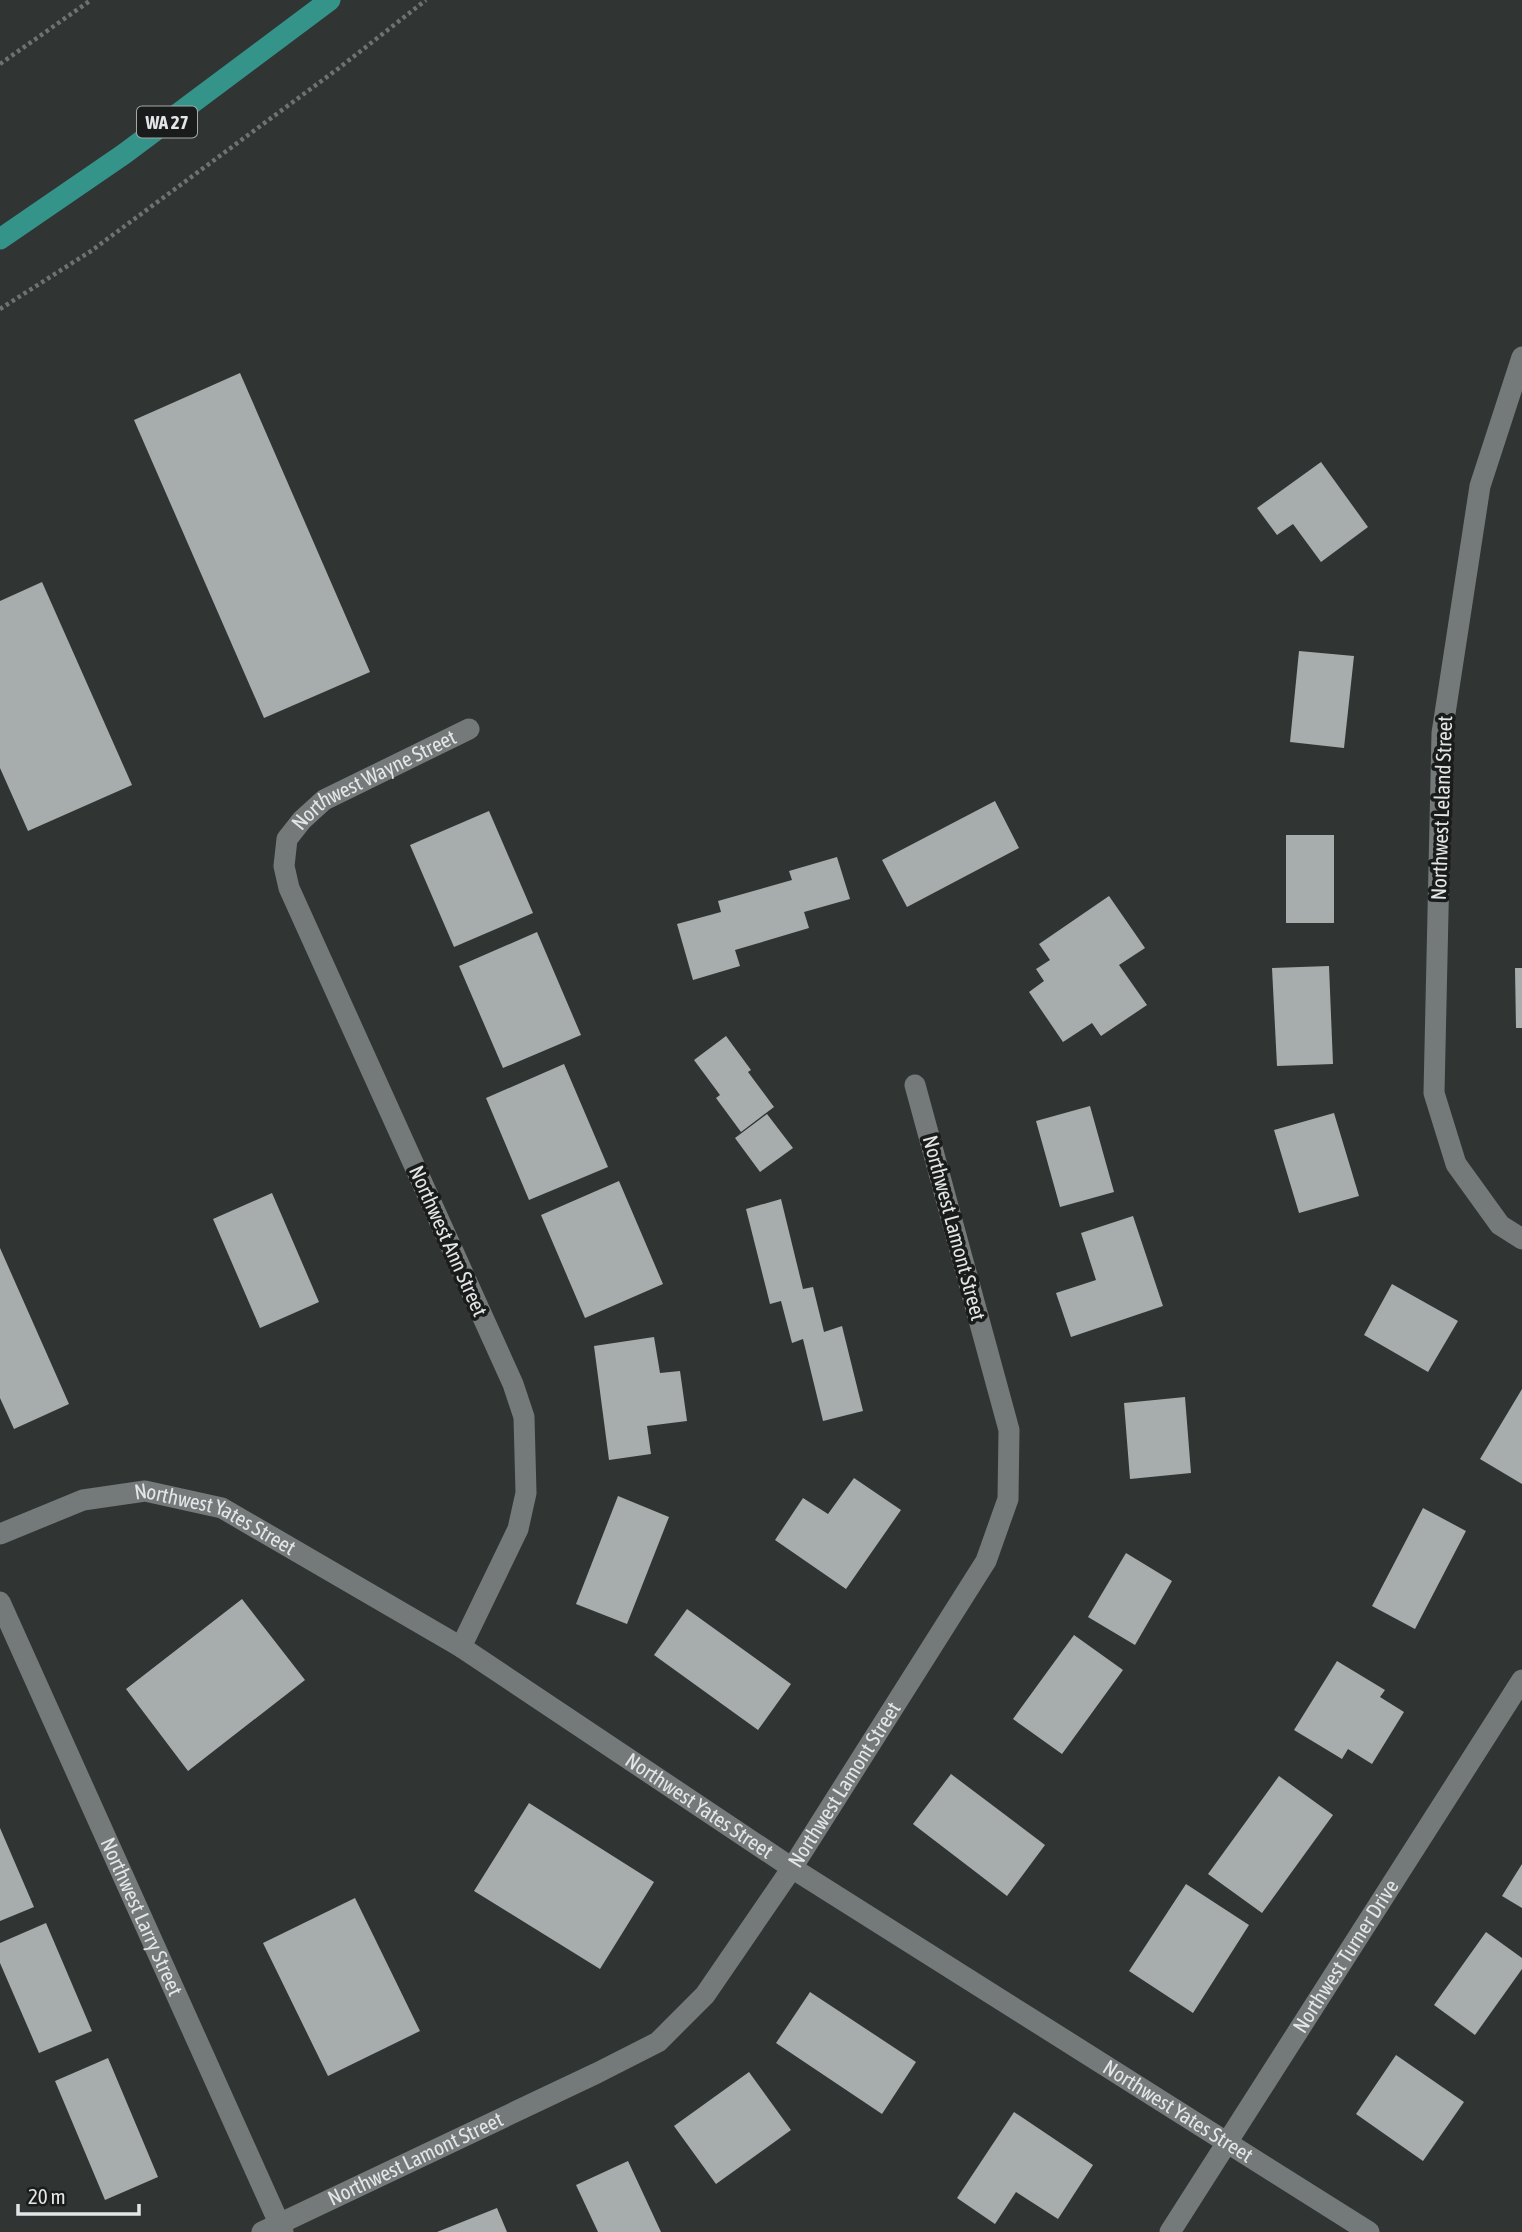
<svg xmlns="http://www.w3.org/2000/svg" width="1522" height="2232" viewBox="0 0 1522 2232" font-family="'Asap Condensed',sans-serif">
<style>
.building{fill:#a7adac}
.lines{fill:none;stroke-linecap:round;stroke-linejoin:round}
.path{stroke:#6e7272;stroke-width:4.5;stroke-dasharray:3.5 3.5;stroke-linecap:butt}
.minor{stroke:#747a79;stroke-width:21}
.tertiary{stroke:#747a79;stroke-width:21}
.primary{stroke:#35948a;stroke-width:21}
.labels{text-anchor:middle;stroke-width:7;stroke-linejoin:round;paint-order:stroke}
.shield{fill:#1a1c1b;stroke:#a7a9a9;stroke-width:2}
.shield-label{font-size:19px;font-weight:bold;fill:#e3e6e6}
.street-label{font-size:21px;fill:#e3e6e6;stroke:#1a1c1b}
</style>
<rect width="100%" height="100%" fill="#303534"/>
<path class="building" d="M240,373L370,672L264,718L134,420Z
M1321,462L1368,527L1321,562L1293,524L1277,535L1257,508Z
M42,582L132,785L28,831L0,768V601Z
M1299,651L1354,656L1344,748L1290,742Z
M995,801L1019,848L907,907L882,860Z
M489,811L533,913L454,947L410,845Z
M1286,835H1334V923H1286Z
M837,857L850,899L804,912L809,928L735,950L740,966L693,980L677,924L721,912L718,901L792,880L789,871Z
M1109,896L1145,948L1119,965L1147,1005L1101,1036L1092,1023L1063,1042L1029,992L1044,981L1036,969L1050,960L1039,944Z
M537,932L581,1035L503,1068L459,966Z
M1329,966L1333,1064L1277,1066L1272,968Z
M1515,968H1522V1028H1516Z
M726,1036L751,1070L748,1072L774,1107L741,1132L716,1098L720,1095L694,1060Z
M564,1064L608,1167L529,1200L486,1098Z
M1090,1106L1114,1192L1060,1207L1036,1121Z
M1334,1113L1359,1196L1299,1213L1274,1130Z
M767,1114L793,1148L760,1172L735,1138Z
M619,1181L663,1284L585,1318L541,1215Z
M272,1193L319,1302L260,1328L213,1219Z
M781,1199L803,1289L813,1287L824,1332L842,1326L863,1411L823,1421L803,1339L792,1343L781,1301L770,1304L746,1209Z
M1133,1216L1163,1306L1071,1337L1056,1293L1096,1280L1081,1233Z
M0,1248L69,1404L14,1429L0,1398Z
M1392,1284L1458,1321L1428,1372L1364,1335Z
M654,1337L660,1373L680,1371L687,1421L647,1426L651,1454L609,1460L594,1346Z
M1522,1389V1484L1480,1459Z
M1185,1397L1191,1473L1130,1479L1124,1403Z
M854,1478L901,1510L846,1589L775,1540L803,1498L828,1514Z
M618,1496L669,1517L627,1624L576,1604Z
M1423,1508L1466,1531L1415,1629L1372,1606Z
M1126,1553L1172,1581L1135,1645L1088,1617Z
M242,1599L305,1680L188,1771L126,1689Z
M687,1609L791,1684L758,1730L654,1655Z
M1074,1635L1123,1670L1062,1754L1013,1719Z
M1337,1661L1385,1690L1380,1697L1404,1712L1372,1764L1348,1749L1342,1759L1294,1730Z
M951,1774L1045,1845L1007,1896L913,1824Z
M1279,1776L1333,1815L1262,1913L1208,1874Z
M529,1803L654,1882L600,1969L474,1891Z
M0,1828L34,1907L0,1921Z
M1522,1864V1908L1502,1896Z
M1186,1884L1249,1925L1193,2013L1129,1971Z
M355,1898L420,2031L328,2076L263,1943Z
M46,1923L92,2031L39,2053L0,1963V1943Z
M1486,1932L1522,1958V1969L1475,2035L1434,2005Z
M810,1992L916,2062L882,2114L776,2043Z
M1396,2055L1464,2102L1423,2161L1356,2114Z
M108,2058L158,2177L105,2200L55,2081Z
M749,2072L791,2130L716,2184L674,2126Z
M1014,2112L1093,2165L1058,2219L1016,2192L995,2224L957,2198Z
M628,2161L661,2232H598L576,2185Z
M497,2208L507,2232H437Z"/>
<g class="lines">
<path class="path" d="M0,64L91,0
M0,309L91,251L339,68L426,0"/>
<g class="minor">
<path d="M1522,357L1480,486L1442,733L1434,1093L1456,1164L1500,1225L1522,1239"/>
<path id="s1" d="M0,1534L83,1500L145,1491L222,1508L461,1647L792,1868L1369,2232"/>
<path id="s2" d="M461,1647L518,1529L526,1493L524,1417L513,1384L289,888L284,866L287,839L302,820L324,800L469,729"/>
<path id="s3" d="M262,2232L597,2073L658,2042L705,1995L792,1868L986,1561L1008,1499L1009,1430L915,1085"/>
<path id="s4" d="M1170,2232L1522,1680"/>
</g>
<path class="tertiary" id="s5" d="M0,1602L283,2232"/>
<path class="primary" d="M0,239L124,154L330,0"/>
</g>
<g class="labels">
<rect class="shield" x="137" y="106.5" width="60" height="31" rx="5"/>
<g class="shield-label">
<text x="167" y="129">WA 27</text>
</g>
<g class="street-label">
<text dy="7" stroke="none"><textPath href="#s2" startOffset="980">Northwest Wayne Street</textPath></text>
<text transform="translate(1442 808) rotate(-88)" y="7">Northwest Leland Street</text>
<text transform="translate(954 1228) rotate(75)" y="7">Northwest Lamont Street</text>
<text transform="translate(448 1241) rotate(66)" y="7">Northwest Ann Street</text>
<text dy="7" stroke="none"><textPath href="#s1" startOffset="228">Northwest Yates Street</textPath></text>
<text dy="7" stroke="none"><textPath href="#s3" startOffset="758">Northwest Lamont Street</textPath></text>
<text dy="7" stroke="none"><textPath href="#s1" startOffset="794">Northwest Yates Street</textPath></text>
<text dy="7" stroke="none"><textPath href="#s5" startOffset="345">Northwest Larry Street</textPath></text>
<text dy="7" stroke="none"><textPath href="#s4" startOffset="327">Northwest Turner Drive</textPath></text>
<text dy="7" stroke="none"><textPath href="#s1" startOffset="1362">Northwest Yates Street</textPath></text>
<text dy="7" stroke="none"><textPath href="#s3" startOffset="170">Northwest Lamont Street</textPath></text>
</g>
</g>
<path d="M18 2204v10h121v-10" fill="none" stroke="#e3e6e6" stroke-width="3.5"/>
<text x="28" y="2204" font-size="21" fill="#e3e6e6" stroke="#1a1c1b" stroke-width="5" paint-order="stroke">20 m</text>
</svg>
